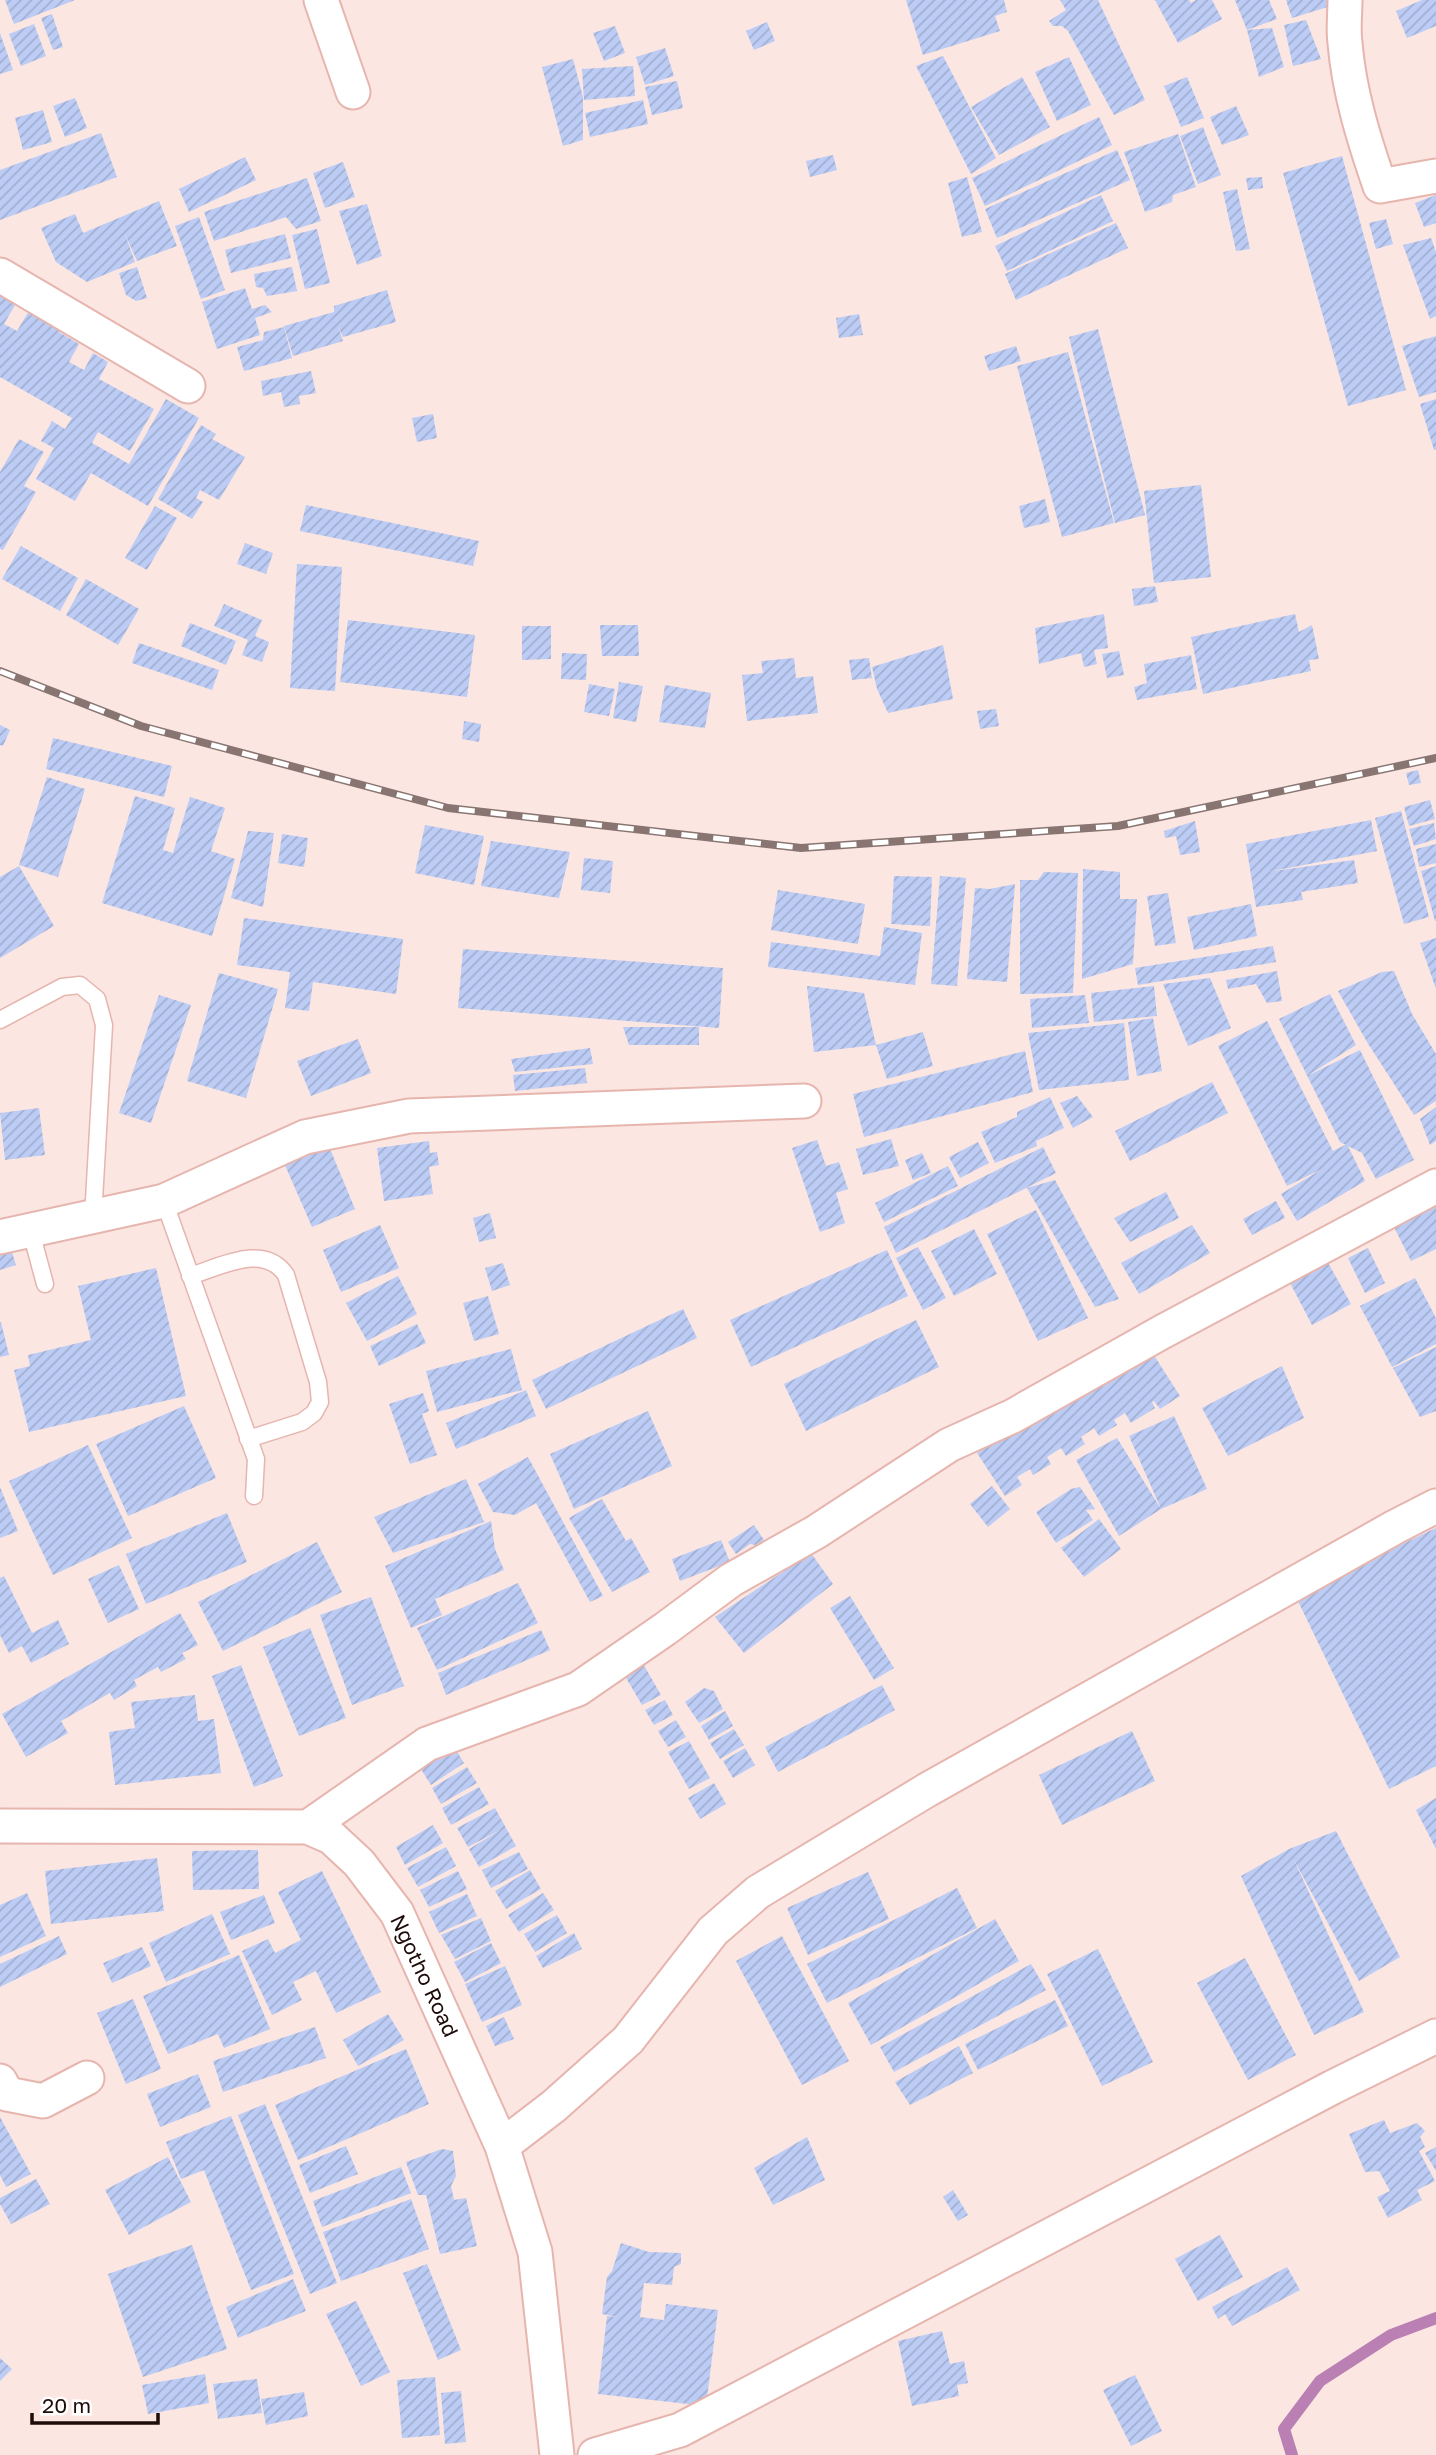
<svg xmlns="http://www.w3.org/2000/svg" width="1436" height="2455" viewBox="0 0 1436 2455" font-family="'Golos Text',sans-serif">
<style>
.lines{fill:none;stroke-linecap:round;stroke-linejoin:round}
.stream{stroke:#bb80b3;stroke-width:12}
.building{fill:url(#building-hatch)}
.service-casing{stroke:#e6b5ae;stroke-width:19}
.minor-casing{stroke:#e6b5ae;stroke-width:37}
.service{stroke:#fff;stroke-width:16}
.minor{stroke:#fff;stroke-width:33}
.rail-casing{stroke:#887572;stroke-width:8}
.rail{stroke:#fff;stroke-width:5;stroke-dasharray:16;stroke-linecap:butt}
.labels{text-anchor:middle;stroke-width:5;stroke-linejoin:round;paint-order:stroke}
.street-label{font-size:21px;fill:#1d0c0a;stroke:#fff}
</style>
<defs>
<pattern id="building-hatch" width="6" height="6" patternUnits="userSpaceOnUse" patternTransform="scale(1.75)"><rect width="6" height="6" fill="#bcccf5"/><path d="M-1 1l2-2M0 6l6-6M5 7l2-2" fill="none" stroke="#a1aed1"/></pattern>
</defs>
<rect width="100%" height="100%" fill="#fbe6e2"/>
<g class="lines">
<path class="stream" d="M1292,2455L1284,2429L1320,2381L1391,2335L1436,2318"/>
</g>
<path class="building" d="M5,0H75L14,24Z
M906,0H1004L1007,12L995,16L1000,31L923,55Z
M1060,0H1098L1145,100L1114,115L1068,31L1062,26H1053L1049,21L1066,10Z
M1155,0H1189L1191,3L1196,0H1212L1222,19L1178,43Z
M1235,0H1269L1277,19L1247,30Z
M1286,0H1347V1L1292,18Z
M1422,0H1436V26L1407,38L1396,11Z
M52,14L63,47L53,50L41,18Z
M1306,20L1321,59L1293,66L1284,25Z
M767,22L775,41L754,50L746,31Z
M34,24L46,56L21,66L9,34Z
M615,26L625,53L604,61L593,33Z
M1272,28L1284,67L1259,77L1247,30Z
M0,33L13,70L0,74Z
M665,48L674,76L645,85L636,57Z
M943,56L996,158L971,174L916,66Z
M1069,57L1091,105L1057,121L1035,72Z
M573,59L583,97V140L563,146L542,67Z
M633,66L635,96L584,100L582,69Z
M1022,77L1050,127L999,155L971,107Z
M1187,77L1204,118L1181,127L1164,86Z
M677,81L683,108L652,115L645,87Z
M75,98L87,128L65,137L53,106Z
M643,100L648,124L590,137L585,113Z
M1236,106L1249,135L1222,145L1210,117Z
M43,110L52,142L23,150L15,118Z
M1099,117L1112,145L985,206L972,178Z
M1203,127L1221,175L1198,184L1180,136Z
M101,133L117,177L0,220V170Z
M1178,134L1196,187L1173,195L1172,202L1145,212L1124,152Z
M1117,150L1130,180L997,238L985,209Z
M833,155L837,170L810,177L806,161Z
M1342,156L1406,390L1348,406L1283,173Z
M245,157L256,180L189,212L179,189Z
M343,162L355,197L325,208L313,173Z
M967,177L982,232L962,237L948,183Z
M1262,177L1263,188L1248,190L1246,178Z
M307,178L321,221L296,229L286,217L214,241L204,212Z
M1237,189L1250,249L1236,251L1223,192Z
M1101,195L1113,221L1007,271L995,246Z
M1436,195V223L1424,227L1415,203Z
M159,201L177,246L137,261L125,234L135,262L87,282L56,262L41,228L75,214L83,233Z
M367,204L382,256L357,265L339,211Z
M199,217L225,290L201,299L175,226Z
M1386,219L1393,244L1376,249L1369,223Z
M1116,223L1128,248L1016,300L1005,274Z
M317,229L330,283L305,289L292,235Z
M285,234L291,258L231,273L225,250Z
M1431,238L1436,252V316L1430,319L1403,245Z
M137,267L147,298L136,301L126,295L119,273Z
M292,267L297,291L267,296L263,288L256,287L254,274Z
M0,287L19,298L4,324L17,331L32,306L64,324L59,332L79,344L69,362L84,370L93,353L108,362L99,379L154,409L130,451L98,432L92,443L129,464L166,399L199,418L148,506L91,473L75,501L36,479L54,448L41,441L52,421L65,429L72,418L0,377Z
M245,288L252,309L265,305L272,312L255,318L260,335L217,349L202,302Z
M387,290L396,322L343,337L338,326L343,341L293,356L284,326L334,312V306Z
M859,314L863,335L839,338L836,318Z
M284,327L292,358L244,371L237,347L263,340L264,332Z
M1098,329L1145,515L1115,523L1069,337Z
M1436,336V392L1419,397L1402,346Z
M1016,346L1021,361L989,371L984,356Z
M1068,352L1114,523L1062,537L1017,366Z
M311,371L316,393L299,396L300,404L284,407L281,392L263,396L261,381Z
M1436,399V450H1434L1420,404Z
M433,414L437,438L417,442L412,418Z
M201,425L216,434L212,439L245,457L219,500L200,490L196,498L203,502L192,519L158,499Z
M19,439L44,452L24,486L36,492L3,550L0,549V472Z
M1201,485L1211,577L1154,583L1144,491Z
M1045,499L1050,522L1024,528L1019,506Z
M306,505L479,541L473,566L300,531Z
M155,506L177,518L147,570L125,558Z
M245,543L273,553L266,574L237,564Z
M21,546L78,578L60,611L2,579Z
M297,564L342,567L335,691L290,688Z
M86,579L139,609L118,645L66,615Z
M1155,586L1158,602L1134,606L1132,589Z
M224,604L262,620L255,636L269,642L262,662L242,655L248,640L214,626Z
M1104,614L1108,648L1094,650L1097,664L1084,667L1081,653L1039,664L1035,628Z
M1295,614L1299,632L1312,625L1319,659L1309,660L1311,671L1203,694L1191,637Z
M348,620L475,635L467,697L340,682Z
M190,623L236,641L226,665L181,646Z
M600,625H638L639,656H602Z
M522,626H551V659L522,660Z
M139,643L219,670L212,690L132,663Z
M943,645L953,699L888,713L877,689L872,667Z
M1119,651L1124,675L1107,678L1102,654Z
M562,653L587,654L586,680L561,679Z
M1191,655L1197,689L1137,700L1134,687L1147,683L1144,664Z
M794,658L796,678L813,676L818,713L747,721L742,675L763,673L761,661Z
M869,658L872,678L852,680L849,660Z
M619,682L643,686L636,722L613,718Z
M589,684L615,689L609,716L584,712Z
M665,685L711,693L705,728L659,722Z
M996,709L999,726L980,729L977,711Z
M464,721L481,724L479,742L462,739Z
M0,725L10,730L3,746L0,745Z
M53,738L172,766L164,797L46,769Z
M1418,770L1421,783L1409,785L1406,773Z
M47,777L85,789L58,877L19,865Z
M135,796L175,808L163,850L173,853L190,797L225,808L211,851L235,859L212,936L102,903Z
M1430,800L1435,819L1409,826L1404,807Z
M1401,811L1429,917L1404,924L1375,818Z
M1371,820L1377,851L1267,872L1354,860L1358,883L1301,892L1303,900L1256,907L1246,844Z
M1195,821L1200,852L1180,855L1176,836L1165,838L1164,831Z
M1434,823L1436,839L1414,846L1409,829Z
M425,825L484,836L474,885L415,873Z
M248,831L274,833L263,907L231,898Z
M282,834L308,838L304,867L278,863Z
M491,841L570,852L559,898L481,886Z
M1436,844V863L1419,867L1416,849Z
M584,858L613,861L610,893L581,890Z
M19,866L54,926L0,958V877Z
M1436,866V921H1435L1421,871Z
M1083,869L1120,872V899H1137L1133,964L1082,979Z
M1044,872L1078,873L1073,993L1020,994V880H1038Z
M894,876L932,877L930,926L891,924Z
M940,876L966,878L957,986L931,984Z
M1015,884L1007,982L967,979L975,888L990,889Z
M778,890L865,904L858,944L771,930Z
M1168,893L1176,943L1155,946L1147,896Z
M1251,904L1257,936L1194,950L1187,917Z
M244,918L403,939L396,994L313,982L309,1011L285,1008L290,972L237,965Z
M884,927L922,933L915,985L768,967L771,942L880,956Z
M1436,938V989L1420,943Z
M1273,946L1276,962L1138,985L1135,968Z
M463,949L723,968L719,1028L458,1008Z
M1277,971L1282,1001L1267,1003L1256,984L1228,989L1226,980Z
M1394,971L1412,1014L1436,1054V1101L1414,1115L1367,1042L1338,991L1382,972Z
M219,973L278,989L246,1098L187,1081Z
M1210,978L1231,1028L1188,1046L1163,984Z
M807,986L864,993L876,1045L814,1052Z
M1154,986L1157,1016L1094,1022L1091,993Z
M1330,994L1356,1045L1307,1076L1360,1050L1414,1160L1376,1179L1362,1153L1340,1142L1279,1019Z
M159,995L191,1005L151,1123L119,1113Z
M1085,995L1089,1023L1032,1028L1030,999Z
M1153,1018L1162,1071L1137,1076L1128,1022Z
M1267,1021L1333,1151L1347,1144L1365,1181L1297,1221L1281,1194L1322,1169L1287,1186L1218,1046Z
M1124,1023L1129,1080L1039,1090L1028,1033Z
M623,1027H699V1045H629Z
M923,1032L933,1066L887,1079L876,1045Z
M358,1039L371,1073L311,1096L297,1061Z
M590,1048L593,1064L515,1072L511,1059Z
M1025,1051L1033,1092L864,1137L853,1094Z
M585,1068L587,1083L515,1091L513,1075Z
M1212,1082L1228,1113L1130,1161L1115,1131Z
M1077,1096L1093,1117L1073,1128L1060,1103Z
M1050,1097L1064,1128L1036,1141L1037,1146L995,1163L981,1132L1017,1117V1112Z
M1436,1107V1141L1430,1145L1420,1119Z
M39,1108L45,1155L5,1160L0,1113Z
M891,1139L899,1166L863,1175L856,1149Z
M817,1140L826,1166L839,1162L848,1189L836,1193L845,1223L820,1232L792,1148Z
M429,1141L430,1153L437,1152L439,1165L429,1167L433,1194L384,1201L377,1148Z
M978,1142L989,1163L960,1178L949,1157Z
M328,1144L355,1209L312,1227L284,1163Z
M1043,1147L1056,1173L896,1253L884,1227Z
M922,1153L931,1173L913,1180L905,1160Z
M948,1166L958,1186L884,1222L875,1203Z
M1055,1180L1119,1299L1095,1307L1027,1188Z
M1166,1192L1179,1218L1130,1242L1114,1218Z
M1276,1201L1285,1218L1252,1235L1243,1219Z
M1436,1204V1249L1411,1261L1393,1225Z
M1036,1210L1088,1318L1038,1341L987,1234Z
M490,1213L496,1238L479,1242L473,1218Z
M380,1225L399,1268L341,1292L323,1250Z
M1192,1225L1210,1253L1139,1294L1121,1263Z
M974,1229L997,1274L954,1296L931,1251Z
M918,1247L946,1298L923,1310L896,1258Z
M1368,1248L1385,1283L1365,1293L1348,1258Z
M11,1249L16,1265L0,1270V1252Z
M887,1250L908,1296L751,1367L730,1320Z
M1326,1259L1351,1304L1312,1325L1288,1279Z
M503,1263L510,1285L492,1291L485,1268Z
M156,1268L186,1396L29,1432L14,1370L30,1366L28,1355L91,1340L78,1286Z
M398,1276L417,1314L367,1341L346,1303Z
M1415,1278L1436,1318V1344L1392,1367L1360,1306Z
M488,1296L499,1334L474,1341L463,1303Z
M683,1309L697,1338L546,1409L532,1380Z
M916,1320L939,1367L806,1431L784,1384Z
M1,1322L9,1355L0,1357V1323Z
M417,1324L426,1343L379,1366L370,1346Z
M1148,1346L1180,1396L1160,1409L1154,1401L1152,1402L1155,1408L1131,1423L1125,1413L1114,1420L1117,1425L1099,1436L1094,1428L1081,1437L1085,1444L1066,1456L1061,1448L1047,1457L1051,1464L1033,1475L1030,1469L1017,1477L1022,1485L1005,1496L977,1453Z
M1436,1347V1411L1420,1417L1393,1368Z
M511,1349L522,1390L437,1412L426,1371Z
M1282,1366L1304,1418L1228,1456L1202,1408Z
M526,1390L536,1416L456,1449L446,1423Z
M423,1393L429,1411L422,1414L437,1455L410,1464L389,1404Z
M184,1406L216,1478L128,1516L96,1444Z
M648,1411L672,1466L574,1509L550,1454Z
M1174,1416L1207,1489L1161,1509L1129,1436Z
M1117,1438L1161,1509L1119,1536L1076,1460Z
M88,1445L132,1538L53,1575L9,1481Z
M528,1457L603,1596L590,1602L536,1503L515,1515L493,1512L478,1484Z
M466,1479L484,1522L393,1553L374,1517Z
M992,1486L1010,1509L988,1527L970,1504Z
M0,1487L18,1531L0,1538Z
M1080,1487L1095,1509L1086,1510L1093,1520L1056,1543L1036,1512L1071,1489Z
M602,1499L626,1541L631,1538L650,1572L612,1592L569,1518Z
M227,1513L247,1562L146,1604L126,1554Z
M1099,1519L1121,1549L1084,1577L1061,1548Z
M491,1521L495,1549L504,1570L435,1599L442,1615L411,1628L385,1566Z
M754,1525L764,1540L755,1545L750,1544L736,1554L728,1542Z
M1436,1528V1766L1389,1789L1295,1595Z
M721,1540L730,1562L680,1581L672,1559Z
M317,1542L342,1592L223,1651L198,1602Z
M811,1553L833,1584L744,1653L715,1617Z
M119,1565L139,1609L108,1623L88,1579Z
M4,1576L32,1633L58,1620L69,1644L31,1663L22,1646L9,1653L0,1635V1578Z
M518,1583L538,1623L437,1670L417,1628Z
M850,1596L894,1668L874,1680L830,1608Z
M371,1597L404,1686L352,1705L320,1615Z
M180,1613L198,1645L182,1653L186,1659L161,1672L158,1667L134,1680L137,1686L114,1700L110,1693L61,1721L68,1733L26,1757L2,1714Z
M310,1628L346,1718L299,1736L263,1647Z
M541,1630L550,1650L446,1695L438,1673Z
M638,1655L661,1695L642,1705L619,1666Z
M241,1665L283,1776L254,1787L212,1676Z
M882,1685L895,1710L778,1772L765,1747Z
M704,1688L714,1691L723,1709L699,1723L685,1702Z
M195,1695L198,1721L214,1719L221,1773L115,1785L109,1732L135,1728L131,1702Z
M665,1700L673,1715L654,1725L645,1710Z
M725,1711L733,1726L709,1740L701,1726Z
M676,1720L686,1737L668,1747L658,1731Z
M734,1729L744,1745L720,1759L710,1743Z
M1132,1731L1155,1781L1062,1825L1039,1775Z
M689,1741L710,1778L689,1789L668,1752Z
M451,1742L464,1763L431,1785L417,1763Z
M745,1748L755,1765L733,1778L723,1761Z
M467,1767L477,1783L441,1804L432,1788Z
M714,1783L726,1804L700,1819L688,1798Z
M479,1787L489,1804L451,1825L442,1808Z
M1436,1798V1849L1416,1810Z
M495,1808L516,1846L479,1867L469,1849L502,1829L468,1847L457,1828Z
M433,1825L443,1843L405,1865L396,1847Z
M1336,1831L1400,1957L1359,1981L1294,1860L1364,2012L1314,2035L1241,1876L1289,1849Z
M446,1847L456,1866L418,1887L407,1868Z
M258,1850L259,1889L193,1890L192,1851Z
M519,1852L528,1869L491,1888L482,1870Z
M157,1858L164,1911L51,1924L45,1871Z
M530,1870L541,1889L506,1909L495,1891Z
M322,1871L381,1992L336,2013L316,1971L293,1982L302,2000L272,2015L242,1951L268,1939L275,1953L301,1940L278,1892Z
M458,1871L467,1889L429,1907L420,1890Z
M868,1872L889,1919L808,1955L787,1908Z
M957,1888L977,1928L827,2003L807,1964Z
M27,1893L46,1936L0,1957V1905Z
M543,1893L554,1910L519,1932L508,1915Z
M467,1894L477,1916L439,1933L429,1912Z
M264,1895L275,1923L231,1940L220,1912Z
M212,1914L230,1954L166,1982L149,1943Z
M557,1915L567,1933L535,1952L524,1934Z
M481,1918L491,1941L455,1959L441,1935Z
M995,1919L1019,1961L871,2045L848,2003Z
M574,1933L582,1949L543,1968L536,1956Z
M59,1936L67,1954L0,1987V1964Z
M782,1936L849,2061L802,2085L736,1961Z
M491,1943L501,1963L465,1982L454,1962Z
M142,1947L151,1966L112,1983L103,1963Z
M1098,1949L1153,2062L1102,2086L1047,1974Z
M239,1955L270,2029L224,2048L218,2034L168,2054L143,1996Z
M1245,1958L1296,2055L1248,2080L1197,1983Z
M1031,1964L1046,1990L894,2072L880,2047Z
M505,1966L522,2005L482,2022L465,1984Z
M133,1999L161,2069L126,2084L97,2013Z
M1055,2000L1068,2026L978,2070L965,2044Z
M388,2014L404,2040L358,2066L343,2040Z
M504,2017L514,2039L495,2046L486,2026Z
M315,2027L326,2058L223,2092L213,2061Z
M959,2046L973,2073L910,2105L895,2082Z
M406,2049L429,2104L298,2160L275,2105Z
M198,2074L211,2107L160,2127L147,2094Z
M265,2104L337,2283L310,2294L238,2115Z
M231,2116L294,2274L251,2290L204,2170L181,2179L166,2142Z
M0,2117L31,2174L6,2187L0,2175Z
M1384,2120L1390,2133L1417,2123L1425,2131L1420,2137L1425,2147L1419,2151L1435,2181L1417,2190L1422,2200L1388,2218L1377,2197L1390,2191L1379,2171L1365,2172L1349,2134Z
M807,2137L825,2180L773,2205L754,2168Z
M346,2146L358,2174L310,2193L299,2165Z
M1436,2147V2171L1425,2153Z
M442,2149L453,2151L456,2176L451,2186L454,2200L466,2198L477,2246L440,2254L426,2195H418L406,2162Z
M168,2157L191,2202L129,2235L105,2190Z
M401,2167L411,2193L322,2227L313,2201Z
M36,2179L50,2204L11,2224L0,2204V2198Z
M953,2190L968,2215L958,2221L943,2197Z
M411,2199L429,2249L341,2281L323,2232Z
M1220,2235L1243,2277L1198,2301L1175,2259Z
M621,2243L649,2252L681,2253V2264L674,2267L672,2285L644,2283L640,2317L664,2320L666,2304L718,2310L706,2406L598,2394L607,2316L618,2317L602,2314L607,2277L612,2271Z
M192,2245L227,2349L143,2377L108,2274Z
M427,2264L461,2350L438,2360L403,2273Z
M1287,2267L1300,2290L1232,2326L1225,2314L1218,2319L1212,2307Z
M293,2279L306,2311L238,2338L226,2307Z
M356,2301L390,2372L361,2386L326,2314Z
M942,2331L950,2364L964,2361L968,2383L957,2385L959,2396L912,2406L898,2341Z
M0,2358L12,2369L0,2381Z
M205,2374L209,2403L148,2414L142,2385Z
M1135,2375L1162,2431L1131,2446L1103,2390Z
M435,2377L440,2435L402,2438L397,2380Z
M257,2379L262,2413L218,2419L213,2384Z
M461,2391L466,2442L445,2444L441,2393Z
M304,2392L308,2416L266,2425L261,2399Z"/>
<g class="lines">
<defs>
<path id="service" d="M0,1020L62,987L80,985L97,999L104,1025L93,1218
M164,1201L256,1459L254,1496
M31,1232L45,1284
M190,1276C220,1267 264,1242 286,1275L318,1382L320,1402L314,1413L302,1422L248,1439"/>
<path id="minor" d="M321,0L353,92
M1345,0C1345,14 1343,29 1345,43C1349,92 1364,140 1380,186L1436,176
M0,275L188,386
M0,1237L164,1201L305,1137L409,1116L804,1101
M0,1826L308,1827L331,1837L359,1863L397,1913L502,2146L535,2252L557,2455
M308,1827L427,1744L578,1689L665,1629L731,1580L816,1532L949,1445L1013,1416L1162,1332L1436,1186
M0,2081L7,2094L43,2101L87,2078
M502,2146L554,2106L628,2040L713,1931L758,1892L927,1790L1395,1527L1436,1506
M595,2455L680,2430L1333,2087L1436,2036"/>
</defs>
<use href="#service" class="service-casing"/>
<use href="#minor" class="minor-casing"/>
<use href="#service" class="service"/>
<use href="#minor" class="minor"/>
<defs>
<path id="rail" d="M0,671L141,726L448,808L801,848L1118,826L1436,758"/>
</defs>
<use href="#rail" class="rail-casing"/>
<use href="#rail" class="rail"/>
</g>
<g class="labels">
<g class="street-label">
<text transform="translate(424 1976) rotate(65)" y="7">Ngotho Road</text>
</g>
</g>
<path d="M32 2413v10h126v-10" fill="none" stroke="#1d0c0a" stroke-width="3.5"/>
<text x="42" y="2413" font-size="21" fill="#1d0c0a" stroke="#ffffff" stroke-width="5" paint-order="stroke">20 m</text>
</svg>
